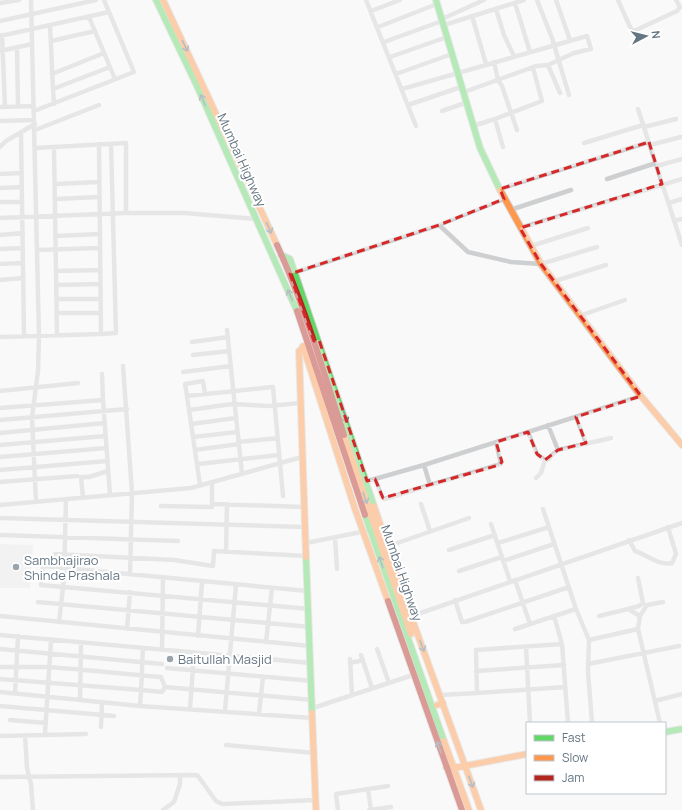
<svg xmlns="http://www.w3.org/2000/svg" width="682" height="810" viewBox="0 0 682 810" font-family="Manrope,sans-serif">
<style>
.built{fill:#e8e9e9}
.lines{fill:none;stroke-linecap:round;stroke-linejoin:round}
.fast-casing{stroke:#d5d6d7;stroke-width:8}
.slow-casing{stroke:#d5d6d7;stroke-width:8}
.jam-casing{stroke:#d5d6d7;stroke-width:8}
.street{stroke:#cecfd0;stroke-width:4.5}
.fast{stroke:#63d668;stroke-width:6}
.slow{stroke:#ff974d;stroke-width:6}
.jam{stroke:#b3261e;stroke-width:6}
.oneway{stroke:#657683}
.marked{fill:none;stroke:#d62828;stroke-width:3;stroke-dasharray:8 5;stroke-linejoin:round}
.poi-dot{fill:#99a4ac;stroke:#fff;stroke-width:1.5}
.labels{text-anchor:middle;stroke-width:4;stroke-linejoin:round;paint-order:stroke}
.street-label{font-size:13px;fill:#657683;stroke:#fff}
.poi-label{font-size:13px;fill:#657683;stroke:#fff;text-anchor:start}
</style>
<rect width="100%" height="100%" fill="#f9f9f9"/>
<path class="built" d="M0,544L33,545L30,588H0Z"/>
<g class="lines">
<defs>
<path id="fast" d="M156,0L197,86L297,311
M436,0L480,148L500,190
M281,255L290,259L374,506
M365,515L444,741
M306,557L312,713
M665,732L682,729"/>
<path id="slow" d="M163,0L277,245
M500,190L541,264L641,396L682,445
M306,345L299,351L306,557
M303,346L355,509L388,601
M344,435L411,634
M374,506L411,616L481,810
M437,705L443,703
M312,713L316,810
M444,741L469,810
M446,767H459L527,754"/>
<path id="jam" d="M277,245C305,306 323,371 344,435
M297,311L365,515
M388,601L462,810"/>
</defs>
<use href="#fast" class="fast-casing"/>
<use href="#slow" class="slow-casing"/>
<use href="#jam" class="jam-casing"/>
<path class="street" d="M31,0L39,336L38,371L32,417L36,502
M366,0L416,126
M537,0L552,38L569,95
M556,0L570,40
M618,0L631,29L634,31L677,11L680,7L676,0
M0,3L19,0
M515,3L530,52
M496,9L504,35L514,56
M371,11L400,0
M472,16L486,64
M89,17L115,79
M442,19L484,0
M0,21L96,0
M50,25L53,89L110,67
M444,25L524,0
M378,27L437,4
M2,35L5,107
M0,36L109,12
M51,41L95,31
M384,42L442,21
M17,48L18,106
M0,51L32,44
M390,57L447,37
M494,62L498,80L502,86L517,130
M52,74L104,53
M396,74L452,54
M53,89L54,104
M402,89L587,36L591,49L574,53L548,65L560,93
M467,91L536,66L548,65
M408,105L461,87
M0,107L34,106
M638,109L682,245
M34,111L134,72L104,0
M442,111L465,103
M495,119L542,101L533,68
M0,121L34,120
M473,126L495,119L503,147
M644,127L676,119
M35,130L99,105
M21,132L24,336
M584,143L643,125
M99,144L101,334L116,333L111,144
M650,145L681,137
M0,147L6,141L35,124
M54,147L57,335
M657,166L682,159
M0,174L22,173
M607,179L656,163
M55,184L99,182
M0,188L22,187
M500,189L649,142
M55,199L99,197
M0,202H22
M669,203L682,199
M510,210L571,190
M126,213H185L256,219
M0,218L126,213V143L35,148
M674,221L682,219
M439,225L504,199
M520,228L682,179
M0,235L23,233
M56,236L99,234
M531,246L588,228
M0,249L23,248
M38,250L99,248
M0,264L23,263
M57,271L100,270
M293,273L439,225L468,252L511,262L541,264L597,247
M0,280L23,278
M555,281L606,265
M57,285L100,284
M57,299H100
M57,313H100
M582,315L625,300
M227,330L242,474
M0,337L101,334
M192,342L228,337
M193,355L229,351
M123,366L132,493L130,574
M183,372L231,366
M102,374L103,400
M0,391L78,383
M187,396L185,384L203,381L205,394
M0,408L103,400L110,495
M189,410L232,404L269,406L300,403
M576,417L586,443
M0,420L127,409
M191,424L236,418
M548,425L558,450
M528,432L537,454L545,460L541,473L536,478
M0,433L105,423
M193,437L237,432
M238,442L278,438
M0,445L105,436
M195,450L239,444
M0,457L106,448
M545,460L549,459L552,455L558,450L611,438
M198,464L279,455
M0,470L107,461
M375,479L382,497L385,499L430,485L424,465
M0,482L77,476
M364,482L424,465L641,396
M200,485L187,396L273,387L283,496
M430,485L501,464L496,442
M83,498L81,477H89L108,471
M212,504L304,507
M421,504L430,531
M0,505L191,488L302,457
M161,506L212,507V482
M543,509L576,609L589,640L588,672L592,723
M0,518L305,527
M491,524L510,581
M0,535L178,541
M335,538L337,569
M629,540L635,551C648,555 658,566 672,563L676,554L668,527
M306,543L366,531
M498,543L549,527
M386,547L469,518
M449,550L495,535
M226,552L227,504
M55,554L174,560L213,566L214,551L307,556
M503,561L554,544
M459,571L502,557
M515,580L530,624
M308,591L43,566L41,585L309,609
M455,600L462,622H465L569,587
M38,602L310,627
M628,609L639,606L643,603L638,578
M0,616L310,646
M554,616L562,644L568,723
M640,616L647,605L663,602
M409,617L682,523
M59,622L64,579L66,499
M127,629L130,592
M515,629L576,609
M638,629L660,723
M0,635L311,663
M198,636L202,582
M589,640L638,629L640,616L628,609L599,616
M266,642L272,588
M562,644L476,650L477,693L565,687
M526,647L530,723
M0,649L162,664
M377,649L389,683
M162,650L163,578
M361,655L372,688
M350,659L352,695
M350,663L363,660
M588,664L679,646
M0,667H49C87,670 124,674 161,677L165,687L162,692L141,690C142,676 142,663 143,649
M167,668L312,681
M476,671L564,665
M0,679L141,690L140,706L0,692
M165,687L313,700
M15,693L18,636
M440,695L477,693
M80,700L81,643
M655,701L682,694
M0,706L114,716
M140,706L313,718
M313,708L413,675
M190,709L194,653
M225,711L236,585
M259,714L263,677
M10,720L46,723
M101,727L102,702
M45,734L51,640
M25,735L27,768L31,784L33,810
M0,736L86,734
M226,745L315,753
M0,777L195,775L198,776L216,801L222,804L316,800
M368,789L371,810
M163,810L174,802L180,784V775
M338,810L336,794L388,786
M369,810L391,807"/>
<use href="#fast" class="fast"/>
<use href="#slow" class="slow"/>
<use href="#jam" class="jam"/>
</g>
<defs><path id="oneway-shaft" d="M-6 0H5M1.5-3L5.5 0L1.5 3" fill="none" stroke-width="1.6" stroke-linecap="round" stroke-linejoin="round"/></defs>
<g class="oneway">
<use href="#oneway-shaft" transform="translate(185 46) rotate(65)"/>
<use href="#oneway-shaft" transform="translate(203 100) rotate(-114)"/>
<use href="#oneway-shaft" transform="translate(269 228) rotate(66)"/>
<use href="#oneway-shaft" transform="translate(290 295) rotate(-114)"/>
<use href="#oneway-shaft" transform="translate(345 417) rotate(71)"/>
<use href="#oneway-shaft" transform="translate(365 498) rotate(71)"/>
<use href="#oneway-shaft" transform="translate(381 562) rotate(-109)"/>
<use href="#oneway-shaft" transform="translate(422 646) rotate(70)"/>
<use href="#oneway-shaft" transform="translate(439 747) rotate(-110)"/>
<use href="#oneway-shaft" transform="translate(471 782) rotate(70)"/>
</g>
<path d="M0 0H682V810H0ZM649,142L662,184L520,228L541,264L641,396L576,417L586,443L558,450L545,460L537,454L528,432L496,442L502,462L499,465L383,498L375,479L367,481L319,340L314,341L290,274L439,225L504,199L500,189Z" fill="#f9f9f9" fill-opacity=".55" fill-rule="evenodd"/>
<path class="marked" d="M649,142L662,184L520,228L541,264L641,396L576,417L586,443L558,450L545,460L537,454L528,432L496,442L502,462L499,465L383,498L375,479L367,481L319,340L314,341L290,274L439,225L504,199L500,189Z"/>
<g class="poi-dot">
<circle cx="16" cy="567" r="4"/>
<circle cx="170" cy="659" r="4"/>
</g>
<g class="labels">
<g class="street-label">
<text transform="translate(242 160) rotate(66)" y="5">Mumbai Highway</text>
<text transform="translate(402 573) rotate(71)" y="5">Mumbai Highway</text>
</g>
<g class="poi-label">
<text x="24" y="565">Sambhajirao<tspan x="24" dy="15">Shinde Prashala</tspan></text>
<text x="178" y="664">Baitullah Masjid</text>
</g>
</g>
<rect x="526" y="722" width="140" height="72" fill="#ffffff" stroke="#c1c8cd"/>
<rect x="534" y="735" width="20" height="6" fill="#63d668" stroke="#c1c8cd"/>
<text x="562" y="742" font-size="12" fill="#657683">Fast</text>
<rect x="534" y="755" width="20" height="6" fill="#ff974d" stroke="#c1c8cd"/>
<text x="562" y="762" font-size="12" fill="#657683">Slow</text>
<rect x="534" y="775" width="20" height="6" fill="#b3261e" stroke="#c1c8cd"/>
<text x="562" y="782" font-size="12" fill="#657683">Jam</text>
<g transform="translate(646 36) rotate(83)" stroke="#ffffff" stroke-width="3" paint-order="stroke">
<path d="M0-3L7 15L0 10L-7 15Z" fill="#657683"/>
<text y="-6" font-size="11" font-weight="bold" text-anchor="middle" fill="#657683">N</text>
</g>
</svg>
